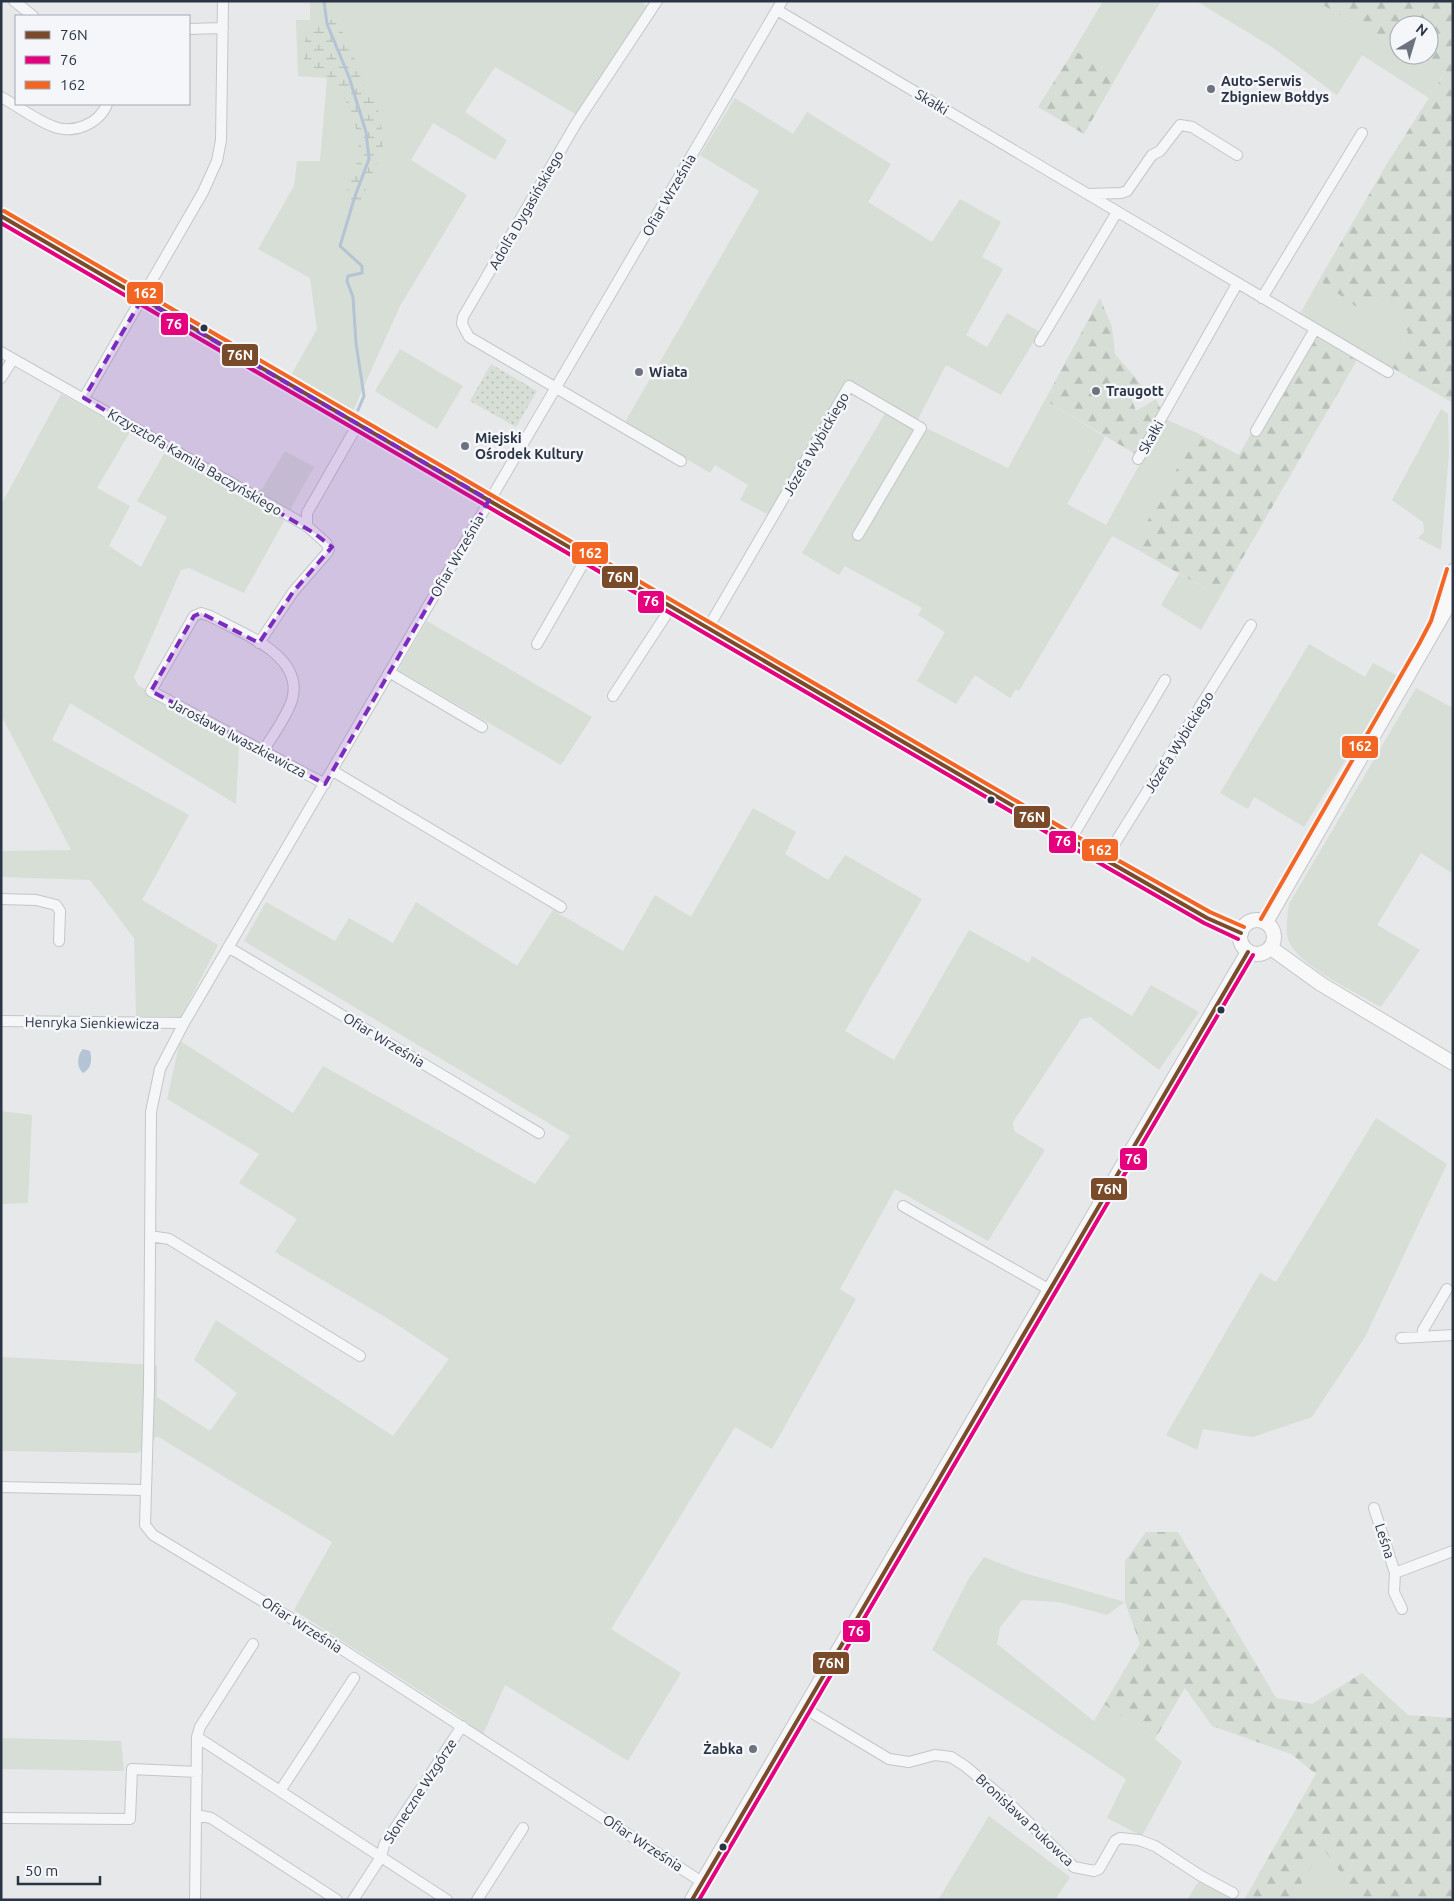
<svg xmlns="http://www.w3.org/2000/svg" width="1454" height="1901" viewBox="0 0 1454 1901" font-family="Ubuntu,sans-serif">
<style>
.grass{fill:#d6ded6}
.forest{fill:url(#forest-firs)}
.wetland{fill:url(#wetland-marsh)}
.park{fill:url(#park-dots)}
.water{fill:#b4c4d5}
.lines{fill:none;stroke-linecap:round;stroke-linejoin:round}
.stream{stroke:#b4c4d5;stroke-width:3}
.street-casing{stroke:#c4c6c8;stroke-width:12}
.secondary-casing{stroke:#c4c6c8;stroke-width:16}
.street{stroke:#f5f6f7;stroke-width:10}
.secondary{stroke:#f8f8f8;stroke-width:14}
.bus-1-casing{stroke:#f4f6f9;stroke-width:8}
.bus-2-casing{stroke:#f4f6f9;stroke-width:8}
.bus-3-casing{stroke:#f4f6f9;stroke-width:8}
.bus-1{stroke:#7a4b2a;stroke-width:4}
.bus-2{stroke:#e5007d;stroke-width:4}
.bus-3{stroke:#f26522;stroke-width:4}
.marked{fill:#7b2cbf;fill-opacity:0.2;stroke:#7b2cbf;stroke-width:4;stroke-dasharray:10 6;stroke-linejoin:round}
.poi-dot{fill:#6c737f;stroke:#f4f6f9;stroke-width:2}
.bus-dot{fill:#2b3445;stroke:#f4f6f9;stroke-width:2}
.labels{text-anchor:middle;stroke-width:5;stroke-linejoin:round;paint-order:stroke}
.poi-label{font-size:14px;font-weight:bold;fill:#2b3445;stroke:#f4f6f9;text-anchor:start}
.street-label{font-size:14px;fill:#2b3445;stroke:#f4f6f9}
.line-badge{stroke:#f4f6f9;stroke-width:2}
.badge-label{font-size:14px;text-anchor:middle;font-weight:bold;fill:#fff}
</style>
<defs>
<pattern id="forest-firs" width="22" height="20" patternUnits="userSpaceOnUse" patternTransform="scale(1.25)"><rect width="22" height="20" fill="#d6ded6"/><path d="M5 1l3.5 6h-7zM16 11l3.5 6h-7z" fill="#b8bfb9"/></pattern>
<pattern id="wetland-marsh" width="20" height="14" patternUnits="userSpaceOnUse" patternTransform="scale(1.25)"><rect width="20" height="14" fill="#d6ded6"/><path d="M1 5h8M5 5V1M11 12h8M15 12V8" fill="none" stroke="#b8bfb9"/></pattern>
<pattern id="park-dots" width="8" height="8" patternUnits="userSpaceOnUse" patternTransform="scale(1.25)"><rect width="8" height="8" fill="#d6ded6"/><path d="M2 2h.1M6 6h.1" fill="none" stroke="#b8bfb9" stroke-width="1.8" stroke-linecap="round"/></pattern>
</defs>
<rect width="100%" height="100%" fill="#e6e8ea"/>
<path class="grass" d="M310,1H639L657,12L584,119L495,67L465,112L507,140L495,160L433,123L411,160L467,195L400,306L352,413L290,377L317,329L310,278L258,249L294,186L297,161H320L327,78L298,76L296,20H310Z
M1103,1H1161L1117,76L1074,50Z
M1196,1H1316L1399,49V55H1408L1443,75L1429,98L1362,55L1337,95L1272,47Z
M735,98L793,134L807,112L891,164L868,202L932,242L960,199L1001,222L982,257L1003,269L966,335L987,347L1007,313L1040,332L1001,395L946,365L916,423L1008,468L1045,400L1105,437L1067,504L1106,525L1165,419L1197,433L1133,547L1112,536L1019,691L1016,689L1010,698L975,675L956,704L917,681L945,632L918,615L922,608L845,566L839,575L802,553L890,405L846,381L769,515L740,500L748,485L715,465L710,473L625,422L759,191L700,155Z
M1319,280L1343,297L1370,305L1383,296L1408,332L1391,367L1300,314Z
M400,349L463,386L437,429L375,391Z
M61,394L130,432L97,488L130,506L109,546L141,567L167,517L137,501L164,454L254,492L262,489L285,451L314,467L244,593L189,568L181,570L134,677L138,685L239,745L236,804L70,703L52,740L189,815L142,900L218,945L181,1017L136,1016L134,938L90,880L1,877V851L71,850L1,715V505Z
M1441,409L1448,414L1449,453L1441,550L1418,538L1424,532L1423,522L1392,500Z
M1179,574L1220,597L1201,630L1161,605Z
M427,621L592,717L561,765L398,670Z
M1309,644L1365,677L1373,663L1398,676L1304,827L1254,797L1248,809L1220,793Z
M1416,688L1453,708V874L1421,853L1377,925L1420,950L1381,1007C1357,993 1296,965 1288,939C1285,929 1288,914 1289,904Z
M753,808L796,832L785,854L828,880L845,855L922,899L845,1031L894,1060L969,930L1029,963L1032,956L1132,1016L1151,985L1199,1012L1159,1070L1090,1017L1081,1019L1013,1122L1014,1131L1045,1150L988,1241L895,1189L840,1289L856,1299L772,1449L735,1427L611,1629L681,1673L628,1761L505,1685L483,1734L450,1710L294,1610L332,1542L157,1436L138,1453L1,1451V1357L157,1365V1397L210,1431L237,1393L194,1360L216,1320L393,1436L449,1359L387,1318L275,1252L297,1219L239,1183L259,1154L167,1099L180,1041L293,1113L323,1066L535,1184L570,1136L244,941L266,902L335,941L349,918L393,943L416,902L517,966L553,910L623,951L655,895L691,917Z
M1,1111L32,1115L28,1203L1,1204Z
M1376,1118L1447,1164L1365,1337L1312,1417L1253,1437L1203,1429L1197,1450L1166,1435L1260,1273L1276,1282Z
M984,1557L1024,1573L1125,1602L1107,1615L1059,1602L1022,1600L1000,1627L997,1644L1094,1721L1104,1704L1155,1739L1182,1762L1142,1836L1107,1818L1126,1779L932,1650L968,1580Z
M1,1738L121,1741L124,1771L1,1769Z
M989,1816L1070,1877L1055,1900H938Z
M1322,1846L1361,1900H1292Z
M1199,1881L1233,1900H1187Z"/>
<path class="forest" d="M1316,1H1453V403L1391,367L1408,332L1383,296L1370,305L1355,306L1319,280L1388,162L1443,76L1408,55H1429V25H1399V49Z
M1074,50L1117,76L1084,134L1038,107Z
M1100,298L1112,327L1115,354L1145,389L1131,397L1136,411L1156,399L1165,419L1137,455L1045,400Z
M1308,331L1357,360L1220,597L1133,547L1197,433L1239,455Z
M1146,1532H1178L1276,1698L1312,1704L1362,1673L1408,1715L1453,1718V1900H1361L1322,1847L1292,1900H1244L1316,1774L1291,1754L1212,1726L1185,1688L1155,1739L1104,1704L1140,1644L1125,1602V1561Z"/>
<path class="wetland" d="M321,20H337L358,66L361,80L378,108L384,141L379,158L359,206L345,199C347,185 355,175 357,162C364,132 347,105 335,79L305,70C302,47 302,35 321,20Z"/>
<path class="park" d="M491,364L537,391L516,427L470,401Z"/>
<path class="water" d="M83,1049L90,1051C92,1060 92,1068 83,1073C76,1067 77,1055 83,1049Z"/>
<g class="lines">
<path class="stream" d="M324,1L327,24L349,77L366,132L369,159L355,196L340,246L362,266V273L348,276L347,281L353,297L356,343L364,396L358,410"/>
<defs>
<path id="street" d="M14,1L33,16
M657,1L577,122L463,317L462,324L469,337L681,461
M777,10L1388,372
M189,29L223,28
M1,97C18,106 34,119 52,126C73,135 99,124 107,104
M1088,194L1121,193L1127,191L1152,155L1160,151L1180,125L1192,127L1237,155
M1262,298L1362,133
M1040,341L1117,212
M1,352L307,526
M1,378L13,359
M84,398L203,192L217,161L221,140L223,1
M1256,431L1315,329
M1138,459L1237,284
M708,628L849,386L921,428L858,535
M259,643L293,592L327,553L329,549L326,543L307,526V513L358,424
M537,644L587,557
M389,672L482,727
M613,696L672,606
M263,751C273,735 286,718 292,700C305,655 241,633 210,616L201,613L194,616L151,691L325,784
M333,771L561,907
M1071,839L1165,680
M1105,859L1251,625
M1,899L36,900L56,905L60,911L59,941
M228,947L539,1133
M1,1021L184,1023
M903,1206L1050,1290
M150,1236L169,1239L360,1356
M1422,1337L1423,1330L1447,1289
M1401,1338L1453,1335
M1,1487L145,1490
M1374,1508L1395,1573L1394,1592L1402,1609
M1395,1573L1453,1551
M804,1708L889,1759L909,1762L935,1755L951,1757L965,1766L1007,1801L1074,1867L1094,1871L1099,1869L1115,1841L1120,1838L1139,1840L1155,1846L1201,1876L1233,1893
M197,1737L447,1900
M280,1791L354,1678
M196,1815L211,1818L337,1900
M1,1818L130,1819L132,1769L197,1772
M702,1882L337,1646L153,1535L145,1525L149,1388L151,1112L160,1069L184,1023L782,1
M195,1900L197,1737L200,1727L253,1644
M353,1900L381,1857L384,1845L462,1726
M477,1900L523,1828"/>
<path id="secondary" d="M1,216L1111,863L1207,918L1241,933
M1441,608L1453,571
M1240 937a17 17 0 1 1 34 0a17 17 0 1 1-34 0Z
M1266,922L1453,597
M1271,948L1321,984L1453,1063
M692,1900L1248,952"/>
</defs>
<use href="#street" class="street-casing"/>
<use href="#secondary" class="secondary-casing"/>
<use href="#street" class="street"/>
<use href="#secondary" class="secondary"/>
<defs>
<path id="bus-1" d="M1,216L1111,863L1207,918L1241,933
M692,1900L1248,952"/>
<path id="bus-2" d="M1,223L1108,868L1204,923L1238,939
M699,1900L1253,955"/>
<path id="bus-3" d="M4,211L1114,858L1210,912L1244,927
M1261,919L1419,644L1431,621L1447,569"/>
</defs>
<use href="#bus-1" class="bus-1-casing"/>
<use href="#bus-2" class="bus-2-casing"/>
<use href="#bus-3" class="bus-3-casing"/>
<use href="#bus-1" class="bus-1"/>
<use href="#bus-2" class="bus-2"/>
<use href="#bus-3" class="bus-3"/>
</g>
<path class="marked" d="M142,299L489,500L325,784L151,691L194,616L201,613L259,643L293,592L332,547L314,533L84,398Z"/>
<g class="poi-dot">
<circle cx="1211" cy="89" r="5"/>
<circle cx="639" cy="372" r="5"/>
<circle cx="1096" cy="391" r="5"/>
<circle cx="465" cy="446" r="5"/>
<circle cx="753" cy="1749" r="5"/>
</g>
<g class="bus-dot">
<circle cx="204" cy="328" r="4.5"/>
<circle cx="991" cy="800" r="4.5"/>
<circle cx="1221" cy="1010" r="4.5"/>
<circle cx="723" cy="1847" r="4.5"/>
</g>
<g class="labels">
<g class="poi-label">
<text x="1221" y="86">Auto-Serwis<tspan x="1221" dy="16">Zbigniew Bołdys</tspan></text>
<text x="649" y="377">Wiata</text>
<text x="1106" y="396">Traugott</text>
<text x="475" y="443">Miejski<tspan x="475" dy="16">Ośrodek Kultury</tspan></text>
<text x="743" y="1754" text-anchor="end">Żabka</text>
</g>
<g class="street-label">
<text transform="translate(932 102) rotate(31)" y="5">Skałki</text>
<text transform="translate(669 195) rotate(-60)" y="5">Ofiar Września</text>
<text transform="translate(526 210) rotate(-60)" y="5">Adolfa Dygasińskiego</text>
<text transform="translate(1151 437) rotate(-60)" y="5">Skałki</text>
<text transform="translate(816 444) rotate(-60)" y="5">Józefa Wybickiego</text>
<text transform="translate(195 462) rotate(30)" y="5">Krzysztofa Kamila Baczyńskiego</text>
<text transform="translate(457 556) rotate(-60)" y="5">Ofiar Września</text>
<text transform="translate(238 738) rotate(28)" y="5">Jarosława Iwaszkiewicza</text>
<text transform="translate(1179 742) rotate(-58)" y="5">Józefa Wybickiego</text>
<text transform="translate(92 1023) rotate(1)" y="5">Henryka Sienkiewicza</text>
<text transform="translate(384 1040) rotate(31)" y="5">Ofiar Września</text>
<text transform="translate(1385 1541) rotate(72)" y="5">Leśna</text>
<text transform="translate(302 1625) rotate(32)" y="5">Ofiar Września</text>
<text transform="translate(420 1791) rotate(-57)" y="5">Słoneczne Wzgórze</text>
<text transform="translate(1025 1820) rotate(43)" y="5">Bronisława Pukowca</text>
<text transform="translate(643 1843) rotate(33)" y="5">Ofiar Września</text>
</g>
</g>
<g class="line-badge">
<rect x="126" y="281" width="38" height="24" rx="5" fill="#f26522"/>
<rect x="160" y="312" width="29" height="24" rx="5" fill="#e5007d"/>
<rect x="221" y="343" width="38" height="24" rx="5" fill="#7a4b2a"/>
<rect x="571" y="541" width="38" height="24" rx="5" fill="#f26522"/>
<rect x="601" y="565" width="38" height="24" rx="5" fill="#7a4b2a"/>
<rect x="637" y="590" width="28" height="24" rx="5" fill="#e5007d"/>
<rect x="1341" y="735" width="38" height="24" rx="5" fill="#f26522"/>
<rect x="1013" y="805" width="38" height="24" rx="5" fill="#7a4b2a"/>
<rect x="1048" y="830" width="29" height="24" rx="5" fill="#e5007d"/>
<rect x="1081" y="838" width="38" height="24" rx="5" fill="#f26522"/>
<rect x="1119" y="1147" width="29" height="24" rx="5" fill="#e5007d"/>
<rect x="1090" y="1177" width="38" height="24" rx="5" fill="#7a4b2a"/>
<rect x="842" y="1619" width="29" height="24" rx="5" fill="#e5007d"/>
<rect x="812" y="1651" width="38" height="24" rx="5" fill="#7a4b2a"/>
</g>
<g class="badge-label">
<text x="145" y="298">162</text>
<text x="174" y="329">76</text>
<text x="240" y="360">76N</text>
<text x="590" y="558">162</text>
<text x="620" y="582">76N</text>
<text x="651" y="606">76</text>
<text x="1360" y="751">162</text>
<text x="1032" y="822">76N</text>
<text x="1063" y="846">76</text>
<text x="1100" y="855">162</text>
<text x="1133" y="1164">76</text>
<text x="1109" y="1194">76N</text>
<text x="856" y="1636">76</text>
<text x="831" y="1668">76N</text>
</g>
<rect width="1454" height="1901" fill="none" stroke="#2b3445" stroke-width="5"/>
<rect x="15" y="15" width="175" height="90" fill="#f4f6f9" stroke="#a4a8b1"/>
<rect x="25" y="31" width="25" height="8" fill="#7a4b2a" stroke="#a4a8b1"/>
<text x="60" y="40" font-size="15" fill="#2b3445">76N</text>
<rect x="25" y="56" width="25" height="8" fill="#e5007d" stroke="#a4a8b1"/>
<text x="60" y="65" font-size="15" fill="#2b3445">76</text>
<rect x="25" y="81" width="25" height="8" fill="#f26522" stroke="#a4a8b1"/>
<text x="60" y="90" font-size="15" fill="#2b3445">162</text>
<g transform="translate(1414 40) rotate(38)"><circle r="24" fill="#f4f6f9" stroke="#a4a8b1"/>
<path d="M0-4L9 19L0 12L-9 19Z" fill="#6c737f"/>
<text y="-8" font-size="14" font-weight="bold" text-anchor="middle" fill="#2b3445">N</text>
</g>
<path d="M18 1876v8h82v-8" fill="none" stroke="#2b3445" stroke-width="2.5"/>
<text x="25" y="1876" font-size="15" fill="#2b3445" stroke="#f4f6f9" stroke-width="4" paint-order="stroke">50 m</text>
</svg>
